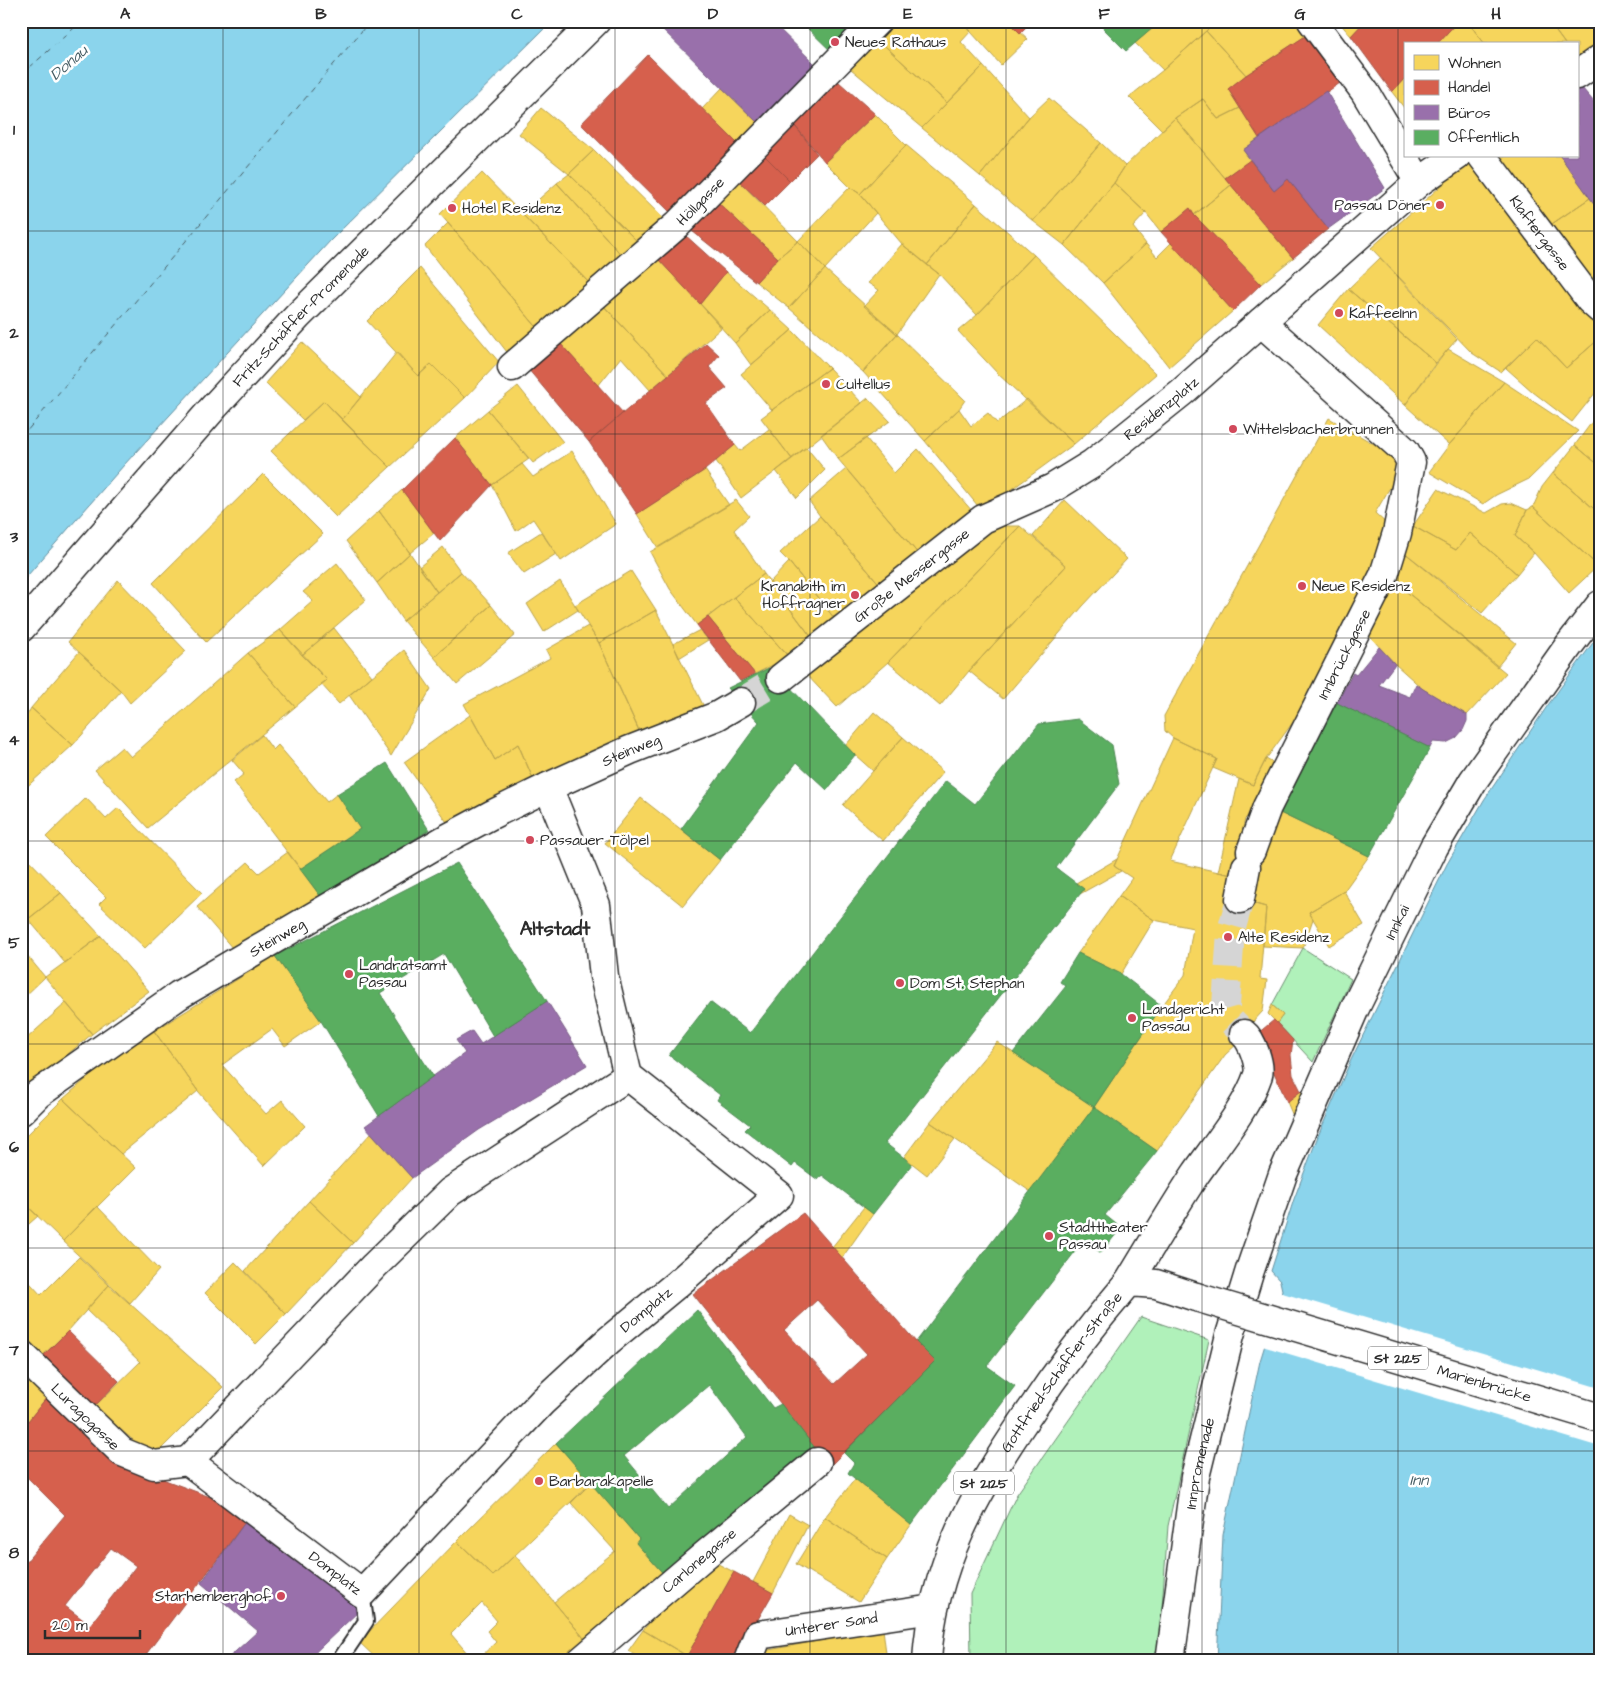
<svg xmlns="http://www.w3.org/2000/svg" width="1621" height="1682" viewBox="0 0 1621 1682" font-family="'Architects Daughter',sans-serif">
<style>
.green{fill:#b0f1ba;stroke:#6e8e72}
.water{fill:#8bd4ec;stroke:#65909f}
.pier{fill:#fff}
.homes{fill:#f6d55c;stroke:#b9a24d}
.shops{fill:#d6604d;stroke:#a35043;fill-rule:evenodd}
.offices{fill:#9970ab;stroke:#785b85}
.public{fill:#5aae61;stroke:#4c8751;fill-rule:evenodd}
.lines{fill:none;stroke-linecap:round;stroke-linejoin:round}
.ferry{stroke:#485e65;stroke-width:1;stroke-dasharray:6 5;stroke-linecap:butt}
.street-tunnel{stroke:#d5d5d5;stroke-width:28;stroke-dasharray:28 14;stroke-linecap:butt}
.lane-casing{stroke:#2b2b2b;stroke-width:18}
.street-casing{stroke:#2b2b2b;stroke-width:31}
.primary-casing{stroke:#2b2b2b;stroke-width:31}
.lane{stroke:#fff;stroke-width:14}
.street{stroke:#fff;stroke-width:28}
.primary{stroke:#fff;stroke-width:28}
.primary-bridge-casing{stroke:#2b2b2b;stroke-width:31;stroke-linecap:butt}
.primary-bridge{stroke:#fff;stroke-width:28}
.grid{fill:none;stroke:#2b2b2b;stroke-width:1;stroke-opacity:0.55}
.poi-dot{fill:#d1495b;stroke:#fff;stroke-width:2}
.labels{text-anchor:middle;stroke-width:5;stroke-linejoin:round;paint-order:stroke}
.shield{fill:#fff;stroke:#6b6b6b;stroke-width:1}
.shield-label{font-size:14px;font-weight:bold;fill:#2b2b2b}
.poi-label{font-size:15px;fill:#2b2b2b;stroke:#fff;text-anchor:start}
.street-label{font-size:15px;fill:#2b2b2b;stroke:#fff}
.water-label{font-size:16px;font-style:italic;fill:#485e65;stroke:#fff}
.district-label{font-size:20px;font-weight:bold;fill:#2b2b2b;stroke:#fff}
.neatline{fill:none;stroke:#2b2b2b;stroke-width:2}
.grid-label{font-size:16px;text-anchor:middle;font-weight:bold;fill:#2b2b2b}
</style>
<rect width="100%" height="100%" fill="#fff"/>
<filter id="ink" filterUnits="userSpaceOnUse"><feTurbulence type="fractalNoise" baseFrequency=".02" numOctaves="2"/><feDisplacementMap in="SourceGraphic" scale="10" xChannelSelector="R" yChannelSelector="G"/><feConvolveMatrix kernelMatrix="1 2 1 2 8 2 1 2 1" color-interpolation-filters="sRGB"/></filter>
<g filter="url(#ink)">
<path class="green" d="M1303,948L1351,979L1313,1062L1277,1023L1283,1015L1272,1005Z
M1141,1317L1209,1340L1168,1526L1158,1661H971L970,1594L1017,1494Z"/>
<path class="water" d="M21,21H552L331,240L124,465L21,583Z
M1600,633V1661H1217L1223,1535L1260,1361L1282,1290L1280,1281L1271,1271L1294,1199L1318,1136L1351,1060L1447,864L1484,800L1548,705Z"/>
<path class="pier" d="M1279,1292L1600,1388V1447L1262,1346Z"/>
<path class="homes" d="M889,21H961L971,31L961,42L983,66L947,103L874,36Z
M961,21H1008L1028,39L1001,65Z
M1161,21H1217L1163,70L1135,43Z
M1217,21H1299L1310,33L1246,75L1206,31Z
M1338,21H1365L1351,36Z
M1458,21H1467L1485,44H1437Z
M1467,21H1548L1565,44H1485Z
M1548,21H1600V50L1577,60V44H1565Z
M1206,31L1246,75L1228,89L1240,108L1218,119L1203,99L1175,118L1162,130L1129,97L1163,70Z
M874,36L947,103L922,128L845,64Z
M983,66L1029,117L980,176L922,128Z
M1405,78V109L1392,92Z
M722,88L759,124L739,145L702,109Z
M1049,98L1101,143L1033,221L980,176L1029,117Z
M1203,99L1218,119L1240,108L1259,138L1243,150L1250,160L1225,178L1175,118Z
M541,108L594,150L569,174L519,134Z
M875,114L906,145L860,194L850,187L825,162Z
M1175,118L1231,185L1194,215L1190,208L1161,232L1146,213L1114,183L1125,166Z
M1101,143L1125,166L1114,183L1064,245L1033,221Z
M906,145L976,204L927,265L902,244L860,194Z
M594,150L668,223L642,246L569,174Z
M1475,156L1600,316V338L1566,368L1537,337L1501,372L1472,353L1371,248Z
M1488,156H1560L1590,198L1543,230Z
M482,173L594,288L541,332L440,214Z
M569,174L642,246L626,260L557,183Z
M735,177L798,241L778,258L714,199Z
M557,183L626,260L594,288L522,214Z
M1114,183L1146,213L1133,227L1146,244L1103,283L1064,245Z
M1231,185L1293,258L1261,284L1194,215Z
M850,187L860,194L876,213L825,269L798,241Z
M1590,198L1600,212V294L1543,230Z
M976,204L1034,255L977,315L939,274L927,265Z
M448,223L541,332L510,356L425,246Z
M798,241L825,269L789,308L756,282L778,258Z
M1171,243L1233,311L1169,367L1103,283L1146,244L1157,257Z
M902,244L939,274L897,334L864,306L879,290L868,283Z
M1034,255L1156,374L1074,444L998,374L958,331L977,315Z
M1380,258L1457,339L1436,363L1348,289Z
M658,259L722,327L668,375L601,303Z
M420,268L499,362L465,398L431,364L418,376L367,321Z
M825,269L897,334L863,372L789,308Z
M726,272L770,310L735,343L700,304Z
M1348,289L1436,363L1405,405L1318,325Z
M601,303L668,375L650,390L621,357L598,386L559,342Z
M770,310L792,330L751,365L735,343Z
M792,330L829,368L772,410L741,374Z
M897,334L965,400L959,409L925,441L863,372Z
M1537,337L1566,368L1600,338V387L1572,422L1533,392L1506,368Z
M302,342L361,397L342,420L324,401L303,420L265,383Z
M1448,349L1504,382L1449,445L1405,405Z
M397,352L418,376L431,364L465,398L390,467L342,420Z
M829,368L862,403L792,459L761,418Z
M1504,382L1578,431L1529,479L1496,495L1483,504L1429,472L1449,445Z
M518,386L563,442L533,463L488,410Z
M868,398L890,421L838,459L821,435Z
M1027,399L1074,444L982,511L925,441L959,409L971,426L988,413L997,423Z
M324,401L390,467L336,517L271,451Z
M488,410L529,459L492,485L455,438Z
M1600,411V466L1575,445Z
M1329,418L1405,462L1375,513L1391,528L1305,717L1299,714L1266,759L1253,785L1213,768L1217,759L1173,738L1165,731L1164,716Z
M769,429L792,459L741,498L716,461L735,445L740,451Z
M866,438L894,473L918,449L973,512L920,556L838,459Z
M1575,445L1600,466V514L1553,473Z
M806,447L825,470L797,498L776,471Z
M572,451L616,524L561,561L533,519L516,531L492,485L522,464L533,477Z
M846,469L920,556L883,588L820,516L809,501Z
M705,470L729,505L658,548L637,514Z
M1553,473L1600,514V563L1598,566L1533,507L1542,487Z
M263,474L323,534L206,642L153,583Z
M1438,489L1486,513L1502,504L1511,503L1527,510L1515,536L1534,553L1517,574L1470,533L1456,550L1413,526Z
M402,490L434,533L410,553L379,511Z
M736,500L749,516L734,530L764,574L697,625L670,589L650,552Z
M1065,500L1127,559L1083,606L1003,699L969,671L1066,566L1033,536Z
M1533,507L1598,566L1569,593L1534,553L1515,536L1527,510Z
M379,511L410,553L377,583L346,541Z
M820,516L883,588L839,624L789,562L780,553Z
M989,526H1020L888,662L837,707L803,671Z
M1020,526L1066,566L969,671L940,706L888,662Z
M1413,526L1456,550L1470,533L1517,574L1482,613L1404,552Z
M541,532L556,554L524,574L508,553Z
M443,547L461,572L437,592L419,567Z
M1404,552L1516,643L1497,667L1391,579Z
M410,553L437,592L403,621L377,583Z
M789,562L839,624L815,642L770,582Z
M337,563L366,600L302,655L280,630L313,601L303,592Z
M631,571L656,610L599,643L575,605Z
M461,572L491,605L434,657L403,621Z
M764,574L815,642L789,657L734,597Z
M1391,579L1506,673L1467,715L1423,689L1395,664L1364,630Z
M118,580L186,651L130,703L121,691L68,642Z
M560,581L578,610L544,632L527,604Z
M734,597L789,657L755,674L708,617Z
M491,605L515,635L457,684L434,657Z
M656,610L707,713L641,735L599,643Z
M588,626L599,643L641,735L534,781L518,744L495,760L464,704L550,658L546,650Z
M334,628L372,676L339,704L321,684L327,680L302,655Z
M280,630L327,680L295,707L248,653Z
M700,630L708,640L679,658L673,644Z
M404,650L431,689L391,756L349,695Z
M79,652L121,691L73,745L31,708Z
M248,653L295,707L148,828L95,770L122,747L131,757Z
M31,708L73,745L21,792V726Z
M874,712L903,737L873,771L845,746Z
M470,715L495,760L518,744L534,781L449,825L404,762Z
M262,735L273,750L278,745L327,802L337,794L360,829L300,869L234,782L244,774L232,760Z
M903,737L943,772L883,841L843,805Z
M1173,738L1217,759L1170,861L1232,875L1236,898L1266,907L1260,979L1267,980L1263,1011L1251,1024L1239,1042L1225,1055L1157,1151L1094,1107L1162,1006L1185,975L1193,928L1154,920L1119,896L1132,878L1114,866Z
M1266,759L1278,766L1253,810L1245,819L1238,849L1263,854L1258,869L1232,875L1218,872L1239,779L1253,785Z
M86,798L106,819L118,808L202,893L145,948L99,904L106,897L46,837Z
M641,798L720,860L683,906L605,843Z
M1278,812L1369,856L1344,891L1309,912L1313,919L1303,948L1263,946L1266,907L1251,903L1263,854Z
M21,852L61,893L21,925Z
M288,852L321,897L233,949L197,907L248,862L259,873Z
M1117,859L1114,866L1121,871L1080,894L1084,889L1076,883Z
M1344,891L1364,925L1329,946L1309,912Z
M61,893L101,936L65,963L28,919Z
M1119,896L1154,920L1121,974L1078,953Z
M101,936L149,991L92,1034L45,977Z
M21,948L45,977L21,1000Z
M275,956L321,1021L285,1046L272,1029L222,1065L266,1114L282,1100L305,1126L264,1166L198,1091L154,1031Z
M66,1003L92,1034L21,1093V1035L25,1040Z
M1272,1005L1283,1015L1277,1023L1268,1014Z
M154,1031L198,1091L121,1154L63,1099L106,1062Z
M997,1042L1094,1107L1031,1192L930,1122Z
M1301,1091L1309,1101L1296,1123L1287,1102Z
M63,1099L136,1168L63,1241L21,1200V1141Z
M930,1122L955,1139L927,1175L904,1157Z
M371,1133L412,1178L353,1243L309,1201Z
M21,1200L38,1216L21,1231Z
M309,1201L353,1243L286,1314L245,1271Z
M97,1206L159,1270L130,1303L63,1241Z
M864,1207L873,1214L842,1258L832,1247Z
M79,1257L109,1285L68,1331L37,1361L21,1344V1273L41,1295Z
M235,1262L286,1314L256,1344L205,1293Z
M109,1285L223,1387L153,1457L94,1407L140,1362L86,1310Z
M21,1369L47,1397L21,1430Z
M556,1443L592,1482L493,1576L457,1541Z
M855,1479L911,1525L887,1559L825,1517Z
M592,1482L639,1539L636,1543L668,1579L588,1643L554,1602L615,1551L571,1503Z
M789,1514L808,1525L773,1593L753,1582Z
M825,1517L887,1559L859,1602L796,1564Z
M457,1541L493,1576L515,1555L588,1643L567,1661H476L496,1642L487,1631L497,1621L482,1603L451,1634L474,1661H379L359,1642Z
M706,1558L734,1572L687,1656L643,1630Z
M883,1629L887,1661H760L763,1651Z
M643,1630L687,1656L695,1661H645L628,1651Z"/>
<path class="shops" d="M1008,21H1032L1020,33Z
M1365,21H1458L1437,44H1405V78L1392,92L1351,36Z
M1310,33L1343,81L1259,138L1228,89L1246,75Z
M648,55L739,145L672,214L581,124Z
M830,74L875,114L825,162L791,121Z
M791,121L817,154L790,181L761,152Z
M761,152L790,181L765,206L735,177Z
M1250,160L1274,191L1288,179L1328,229L1293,258L1225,178Z
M714,199L778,258L756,282L687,227Z
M1190,208L1194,215L1261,284L1233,311L1161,232Z
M684,234L726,272L700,304L658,259Z
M559,342L623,413L589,442L528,369Z
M706,343L719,355L709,367L727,388L706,403L735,445L705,470L637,514L589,442Z
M455,438L492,485L440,541L402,490Z
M708,617L755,674L740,681L697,625Z
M1274,1020L1293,1040L1291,1055L1293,1075L1301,1091L1287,1102L1257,1034Z
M803,1213L916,1342L935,1361L829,1467L781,1404L693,1294ZM817,1300L867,1354L834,1384L784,1330Z
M68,1331L119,1381L94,1407L43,1356Z
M47,1397L123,1464L252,1513L141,1661H21V1568L65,1515L21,1471V1430ZM111,1548L136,1566L90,1625L65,1606Z
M734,1572L773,1593L734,1661H695L687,1656Z"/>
<path class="offices" d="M654,21H771L817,66L759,124Z
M1582,88L1600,109V212L1560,156H1577V91Z
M1326,91L1385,188L1328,229L1288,179L1274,191L1243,150Z
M1379,647L1395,664L1379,685L1410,697L1416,684L1423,689L1467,715V721L1463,730L1456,738L1446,743L1433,742L1430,748L1337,703L1353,673L1356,675Z
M547,1001L587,1065L479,1130L412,1178L365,1126L465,1053L456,1040L472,1031L481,1044Z
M252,1513L360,1610L306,1661H225L258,1631L201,1583Z"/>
<path class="public" d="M800,21H867L837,57Z
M1096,21H1161L1126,51Z
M769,668L781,678L855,755L827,790L797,762L720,860L681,829L759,722L728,688Z
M1337,703L1430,748L1369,856L1278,812Z
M1078,719L1112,745L1119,784L1056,868L1084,889L885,1143L912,1164L873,1214L822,1175L818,1180L795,1163L792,1167L745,1130L750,1125L717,1100L720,1095L669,1055L710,1002L750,1033L946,781L975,804L1039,724Z
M387,763L429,830L321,897L300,869L360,829L337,794Z
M457,863L547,1001L493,1036L444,954L380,993L433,1076L379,1116L321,1021L275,956Z
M1078,953L1121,974L1162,1006L1094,1107L1013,1053L1066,986L1060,982Z
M1094,1107L1157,1151L1105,1215L1121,1228L1101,1253L1084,1240L987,1366L1015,1386L911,1525L848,1473L854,1463L844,1453L935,1361L916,1342Z
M697,1310L773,1408L781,1404L815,1448L668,1579L636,1543L639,1539L556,1443ZM709,1385L747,1437L668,1509L624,1456Z"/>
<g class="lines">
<path class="ferry" d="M21,75L82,21
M21,438L370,21"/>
<path class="street-tunnel" d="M741,702L781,678
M1240,899L1231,931L1226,1006L1230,1020L1244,1034"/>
<defs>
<path id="lane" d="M339,1661L366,1621L362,1593"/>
<g id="street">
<path d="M1312,21L1365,92L1419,182"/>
<path d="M1577,75L1600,59"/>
<path id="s1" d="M1482,156L1590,300L1600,309"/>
<path id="s2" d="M512,367L677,225L877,21"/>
<path id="s3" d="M21,628L214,407L298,316L596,21"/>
<path id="s4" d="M781,678L983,519L1053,488L1092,464L1182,392L1419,182L1457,156"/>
<path id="s5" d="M1251,851L1267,807L1384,575L1397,533L1411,462L1405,451L1261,322"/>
<path d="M1240,899L1246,867"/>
<path id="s6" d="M21,1111L38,1094L179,995L444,840L491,815L548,787L630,750L717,716L741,702"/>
<path d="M1129,1282C1151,1246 1172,1210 1195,1175C1215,1146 1247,1108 1258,1075C1261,1066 1252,1040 1244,1034"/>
<path id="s7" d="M21,1354L122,1452L154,1465L188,1461"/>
<path id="s8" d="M188,1461L362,1593L542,1402L608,1341L677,1284L779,1195L628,1076L604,976L596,905L548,787"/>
<path d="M188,1461L374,1266L450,1192L628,1076"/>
<path id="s9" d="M581,1661L705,1555L817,1462"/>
<path id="s10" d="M748,1661L758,1635L933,1609"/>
<path id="s11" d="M1170,1661L1195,1477L1230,1335L1250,1270L1283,1174L1355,1008L1434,847L1473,781L1570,644L1600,605"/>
</g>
<g id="primary">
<path id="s12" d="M927,1661C932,1566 976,1491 1028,1415C1059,1368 1093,1324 1129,1282L1156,1284L1196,1297"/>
</g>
</defs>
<use href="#lane" class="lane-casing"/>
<use href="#street" class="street-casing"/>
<use href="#primary" class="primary-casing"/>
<use href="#lane" class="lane"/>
<use href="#street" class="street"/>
<use href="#primary" class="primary"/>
<defs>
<g id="primary-bridge">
<path id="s13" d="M1196,1297L1600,1418"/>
</g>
</defs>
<use href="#primary-bridge" class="primary-bridge-casing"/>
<use href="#primary-bridge" class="primary-bridge"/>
</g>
</g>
<path class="grid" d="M223,21V1661M419,21V1661M615,21V1661M810,21V1661M1006,21V1661M1202,21V1661M1398,21V1661M21,231H1600M21,434H1600M21,638H1600M21,841H1600M21,1044H1600M21,1248H1600M21,1451H1600"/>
<g class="poi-dot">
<circle cx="835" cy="42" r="5"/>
<circle cx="1440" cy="205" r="5"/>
<circle cx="452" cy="208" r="5"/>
<circle cx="1339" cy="313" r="5"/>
<circle cx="826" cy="384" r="5"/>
<circle cx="1233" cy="429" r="5"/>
<circle cx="1302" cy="586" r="5"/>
<circle cx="855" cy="595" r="5"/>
<circle cx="530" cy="840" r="5"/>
<circle cx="1228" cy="937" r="5"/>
<circle cx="349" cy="974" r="5"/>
<circle cx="900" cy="983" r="5"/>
<circle cx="1132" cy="1018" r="5"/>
<circle cx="1049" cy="1236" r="5"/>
<circle cx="539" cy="1481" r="5"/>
<circle cx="281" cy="1596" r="5"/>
</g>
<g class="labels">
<g class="shield">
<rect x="1368" y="1346.5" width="60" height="23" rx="4"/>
<rect x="954" y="1471.5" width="60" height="23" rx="4"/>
</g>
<g class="shield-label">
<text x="1398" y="1363">St 2125</text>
<text x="984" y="1488">St 2125</text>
</g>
<g class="poi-label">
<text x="845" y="47">Neues Rathaus</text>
<text x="1430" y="210" text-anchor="end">Passau Döner</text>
<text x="462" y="213">Hotel Residenz</text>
<text x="1349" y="318">KaffeeInn</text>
<text x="836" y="389">Cultellus</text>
<text x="1243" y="434">Wittelsbacherbrunnen</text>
<text x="845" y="591" text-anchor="end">Kranabith im<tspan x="845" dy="17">Hoffragner</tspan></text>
<text x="1312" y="591">Neue Residenz</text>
<text x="540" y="845">Passauer Tölpel</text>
<text x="1238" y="942">Alte Residenz</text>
<text x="359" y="970">Landratsamt<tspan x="359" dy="17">Passau</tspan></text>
<text x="910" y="988">Dom St. Stephan</text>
<text x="1142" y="1014">Landgericht<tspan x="1142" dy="17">Passau</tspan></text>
<text x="1059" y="1232">Stadttheater<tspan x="1059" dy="17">Passau</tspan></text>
<text x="549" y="1486">Barbarakapelle</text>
<text x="271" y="1601" text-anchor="end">Starhemberghof</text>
</g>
<g class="street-label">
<text dy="5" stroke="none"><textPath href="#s2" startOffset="251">Höllgasse</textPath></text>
<text dy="5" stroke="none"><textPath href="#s1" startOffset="96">Klaftergasse</textPath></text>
<text dy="5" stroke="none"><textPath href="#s3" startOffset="419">Fritz-Schäffer-Promenade</textPath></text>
<text dy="5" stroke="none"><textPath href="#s4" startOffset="468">Residenzplatz</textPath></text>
<text dy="5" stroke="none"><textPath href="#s4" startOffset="166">Große Messergasse</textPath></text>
<text dy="5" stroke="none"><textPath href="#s5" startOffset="218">Innbrückgasse</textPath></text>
<text dy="5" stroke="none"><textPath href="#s6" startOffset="711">Steinweg</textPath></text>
<text dy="5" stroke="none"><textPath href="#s11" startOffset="778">Innkai</textPath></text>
<text dy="5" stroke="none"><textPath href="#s6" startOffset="310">Steinweg</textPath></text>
<text dy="5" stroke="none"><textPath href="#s8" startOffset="620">Domplatz</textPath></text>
<text dy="5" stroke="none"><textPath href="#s12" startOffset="324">Gottfried-Schäffer-Straße</textPath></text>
<text dy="5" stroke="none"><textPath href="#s13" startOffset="301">Marienbrücke</textPath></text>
<text dy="5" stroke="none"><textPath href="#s7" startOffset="90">Luragogasse</textPath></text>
<text dy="5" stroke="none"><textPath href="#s11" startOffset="200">Innpromenade</textPath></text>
<text dy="5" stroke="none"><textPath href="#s9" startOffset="155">Carlonegasse</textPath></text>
<text dy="5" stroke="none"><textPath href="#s8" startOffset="185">Domplatz</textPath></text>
<text dy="5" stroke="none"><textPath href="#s10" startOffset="102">Unterer Sand</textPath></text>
</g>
<g class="water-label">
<text transform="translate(68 62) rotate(-41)" y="6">Donau</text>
<text x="1419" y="1485">Inn</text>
</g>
<g class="district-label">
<text x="555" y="935">Altstadt</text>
</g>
</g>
<rect width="1621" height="1682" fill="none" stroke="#fff" stroke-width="55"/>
<rect x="1404" y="42" width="175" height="115" fill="#ffffff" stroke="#aaaaaa"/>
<rect x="1414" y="55" width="25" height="15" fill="#f6d55c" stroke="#aaaaaa"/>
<text x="1448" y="68" font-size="15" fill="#2b2b2b">Wohnen</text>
<rect x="1414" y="80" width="25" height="15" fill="#d6604d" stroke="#aaaaaa"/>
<text x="1448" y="92" font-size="15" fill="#2b2b2b">Handel</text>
<rect x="1414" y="105" width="25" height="15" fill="#9970ab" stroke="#aaaaaa"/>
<text x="1448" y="118" font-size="15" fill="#2b2b2b">Büros</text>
<rect x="1414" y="130" width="25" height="15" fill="#5aae61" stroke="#aaaaaa"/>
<text x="1448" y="142" font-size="15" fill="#2b2b2b">Öffentlich</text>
<path d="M45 1630v8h95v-8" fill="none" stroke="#2b2b2b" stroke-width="2.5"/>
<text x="52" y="1630" font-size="15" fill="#2b2b2b" stroke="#ffffff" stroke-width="4" paint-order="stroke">20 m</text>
<rect x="28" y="28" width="1566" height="1626" class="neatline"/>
<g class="grid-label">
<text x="125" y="19">A</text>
<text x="321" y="19">B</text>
<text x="517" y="19">C</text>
<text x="713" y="19">D</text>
<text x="908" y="19">E</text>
<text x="1104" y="19">F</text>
<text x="1300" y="19">G</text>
<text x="1496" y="19">H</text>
<text x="14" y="135">1</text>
<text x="14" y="338">2</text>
<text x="14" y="542">3</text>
<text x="14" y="745">4</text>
<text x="14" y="948">5</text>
<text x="14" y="1152">6</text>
<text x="14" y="1355">7</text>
<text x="14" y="1558">8</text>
</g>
</svg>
